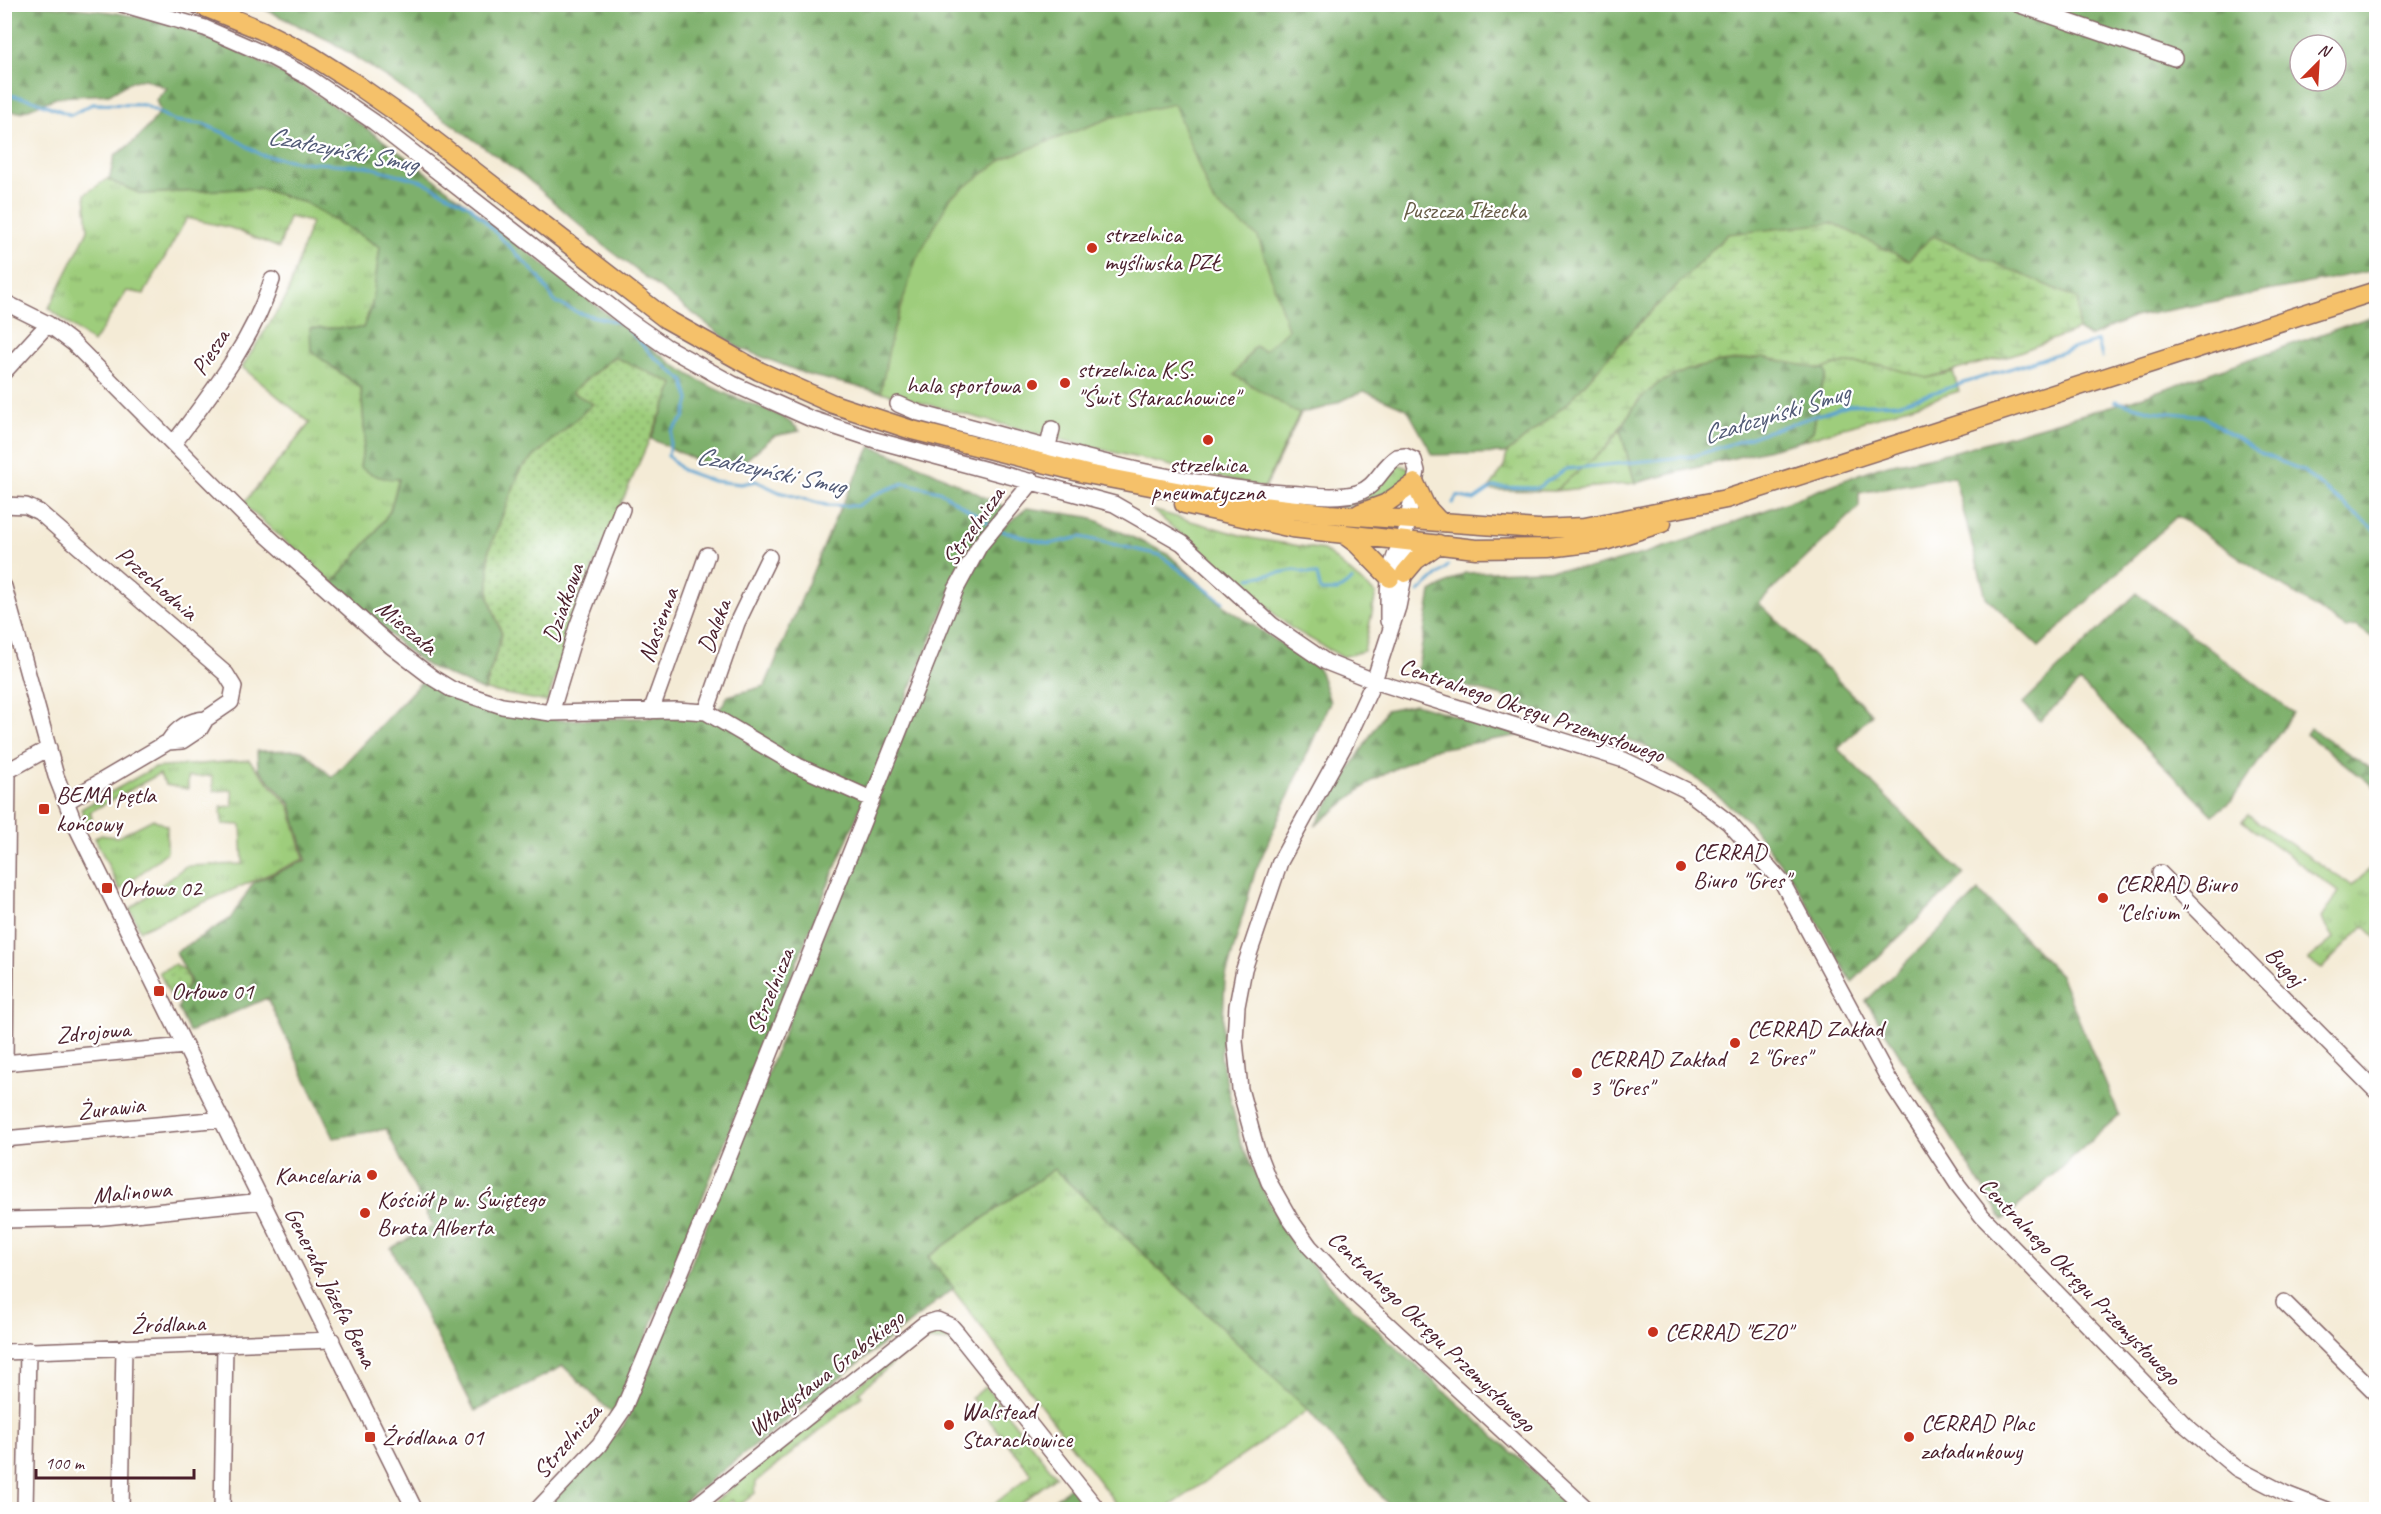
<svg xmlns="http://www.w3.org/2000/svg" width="2381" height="1514" viewBox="0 0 2381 1514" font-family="Caveat,sans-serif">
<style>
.grass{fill:url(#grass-tufts);stroke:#747654;stroke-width:1.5}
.forest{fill:url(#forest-firs);stroke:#64684c;stroke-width:1.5;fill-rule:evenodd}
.wetland{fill:url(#wetland-marsh);stroke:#747654;stroke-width:1.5}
.park{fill:url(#park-dots);stroke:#747654;stroke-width:1.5}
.pitch{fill:#9ecd7c;stroke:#747654;stroke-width:1.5}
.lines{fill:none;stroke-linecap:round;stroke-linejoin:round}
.stream{stroke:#5aa3d1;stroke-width:3}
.minor-casing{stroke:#866667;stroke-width:18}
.major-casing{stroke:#866667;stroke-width:21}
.minor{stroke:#fff;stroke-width:15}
.major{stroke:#f5c16b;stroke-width:18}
.poi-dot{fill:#c8321e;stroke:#fff;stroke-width:2}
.labels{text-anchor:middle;stroke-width:4.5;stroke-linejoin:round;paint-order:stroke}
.park-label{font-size:24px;fill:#675c47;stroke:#fff}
.poi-label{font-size:24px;fill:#4a1f2b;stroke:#fff;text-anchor:start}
.street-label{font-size:24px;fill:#4a1f2b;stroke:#fff}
.water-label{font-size:26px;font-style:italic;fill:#515a76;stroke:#fff}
</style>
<defs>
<pattern id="grass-tufts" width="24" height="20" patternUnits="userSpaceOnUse" patternTransform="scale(1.5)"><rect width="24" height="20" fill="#9ecd7c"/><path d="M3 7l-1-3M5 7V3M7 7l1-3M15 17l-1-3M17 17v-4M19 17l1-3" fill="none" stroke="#83a666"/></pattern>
<pattern id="forest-firs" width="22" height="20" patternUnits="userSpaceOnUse" patternTransform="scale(1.5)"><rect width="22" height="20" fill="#7eb06c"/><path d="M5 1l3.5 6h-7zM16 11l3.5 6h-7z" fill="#698f59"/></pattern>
<pattern id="wetland-marsh" width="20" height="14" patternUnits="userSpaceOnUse" patternTransform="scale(1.5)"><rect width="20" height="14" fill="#9ecd7c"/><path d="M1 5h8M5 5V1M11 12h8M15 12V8" fill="none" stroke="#83a666"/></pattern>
<pattern id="park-dots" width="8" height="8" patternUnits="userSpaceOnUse" patternTransform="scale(1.5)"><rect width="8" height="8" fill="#9ecd7c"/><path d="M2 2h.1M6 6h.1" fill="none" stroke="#83a666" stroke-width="1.8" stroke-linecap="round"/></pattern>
</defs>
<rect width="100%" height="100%" fill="#fff"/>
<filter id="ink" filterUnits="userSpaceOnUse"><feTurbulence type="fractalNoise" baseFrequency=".0167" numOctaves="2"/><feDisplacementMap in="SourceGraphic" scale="12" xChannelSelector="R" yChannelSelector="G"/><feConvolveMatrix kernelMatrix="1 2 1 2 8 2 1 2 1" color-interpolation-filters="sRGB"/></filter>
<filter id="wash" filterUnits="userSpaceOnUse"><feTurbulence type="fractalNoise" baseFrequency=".008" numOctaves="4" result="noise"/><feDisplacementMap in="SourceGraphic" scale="24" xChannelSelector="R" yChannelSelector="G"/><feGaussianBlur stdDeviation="1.35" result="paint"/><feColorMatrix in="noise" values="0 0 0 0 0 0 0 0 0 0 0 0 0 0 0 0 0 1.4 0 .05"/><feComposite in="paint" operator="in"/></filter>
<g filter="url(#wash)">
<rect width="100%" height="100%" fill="#f4ebd6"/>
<path class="grass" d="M110,177L109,180L141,194L258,188L306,203L380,247L372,304L363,328L311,351L361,388L365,437L360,467C373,476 383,480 399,478L390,511L374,534L333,583L243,504L310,423L242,367L287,296L311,222L289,217L279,248L231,228L187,218L144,294L127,291L93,343L49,308L88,230L85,194Z
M1845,363L1882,365L1927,378L1953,372L1959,391L1801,441L1813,431L1821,387L1826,376L1825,368Z
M1620,429L1635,483L1554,491L1606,448Z
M1400,465L1409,468V475L1402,488C1375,494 1363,507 1334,508L1361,500V497C1377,489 1387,483 1395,467Z
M1152,510L1251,538L1324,550L1376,594L1364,651L1342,657L1291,628Z
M249,760L290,807L304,859L140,930L130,909L186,866L243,864L241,825L222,824L221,807L233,806L232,790L214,791L212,776L188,777V789L166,785L159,774L90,812L92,818L88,824L81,809L153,768Z
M2248,815L2352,886L2371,868L2376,873V938L2364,926L2322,968L2308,960L2334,938L2322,918L2339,892L2242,821Z
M153,819L167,826V852L120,890L95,838L100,835L118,837Z
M1054,1169L1308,1410L1166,1509H1120L928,1257Z
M922,1335H945L951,1342L921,1340L859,1392L862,1396L756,1482L755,1493L737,1507L732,1500L720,1509L704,1510Z
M986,1387L1056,1476L1014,1509H988L1032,1474L971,1398Z"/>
<path class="forest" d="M4,5C64,4 140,12 196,33C292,70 374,132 454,194C525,249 595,306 666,359C685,373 710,387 731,396C755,406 782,412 800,431L774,436L741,464L713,468L651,439L674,384L613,357L572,392L594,404L521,469L489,550V597L502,634L484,691L428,666L404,648L333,583L374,534L390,511L399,479C382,479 373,476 360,467L365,437L361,388L311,351L310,328H363L372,304L380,247L306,203L258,188L141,194L109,180L115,155C135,143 148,130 160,111L156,100L167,88L145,79L132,81L109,94L58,97L21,112L5,111Z
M256,5H2376V270L2134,317L2089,337L2078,330V299L1908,260L1880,248L1728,234L1625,338L1568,403L1507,453L1433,455L1407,409L1364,391L1324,408L1301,413L1265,488L1228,431L1235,359L1243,364L1255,346L885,373L881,392L808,375L737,347L602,244L524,176L389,79L332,42ZM2300,45H2336V81H2300Z
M2376,315V640L2356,626L2346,628L2177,516L2039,647L1986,597L1954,476L1859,493V507L1759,603L1872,714L1838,749L1964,875L1852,982L1795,883L1748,821L1699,780L1643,745L1573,726L1506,697L1417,674L1431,592L1465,573L1593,568L1646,553L1696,537L1878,467L1956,451L2132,400Z
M1763,357L1825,368L1826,376L1821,387L1813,431L1801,441L1635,483L1620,429C1627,420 1631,410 1638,402C1664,365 1722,362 1763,357Z
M871,446L923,467L1005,507L958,575L823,897L615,1416L563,1366L475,1411L391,1248L433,1226L386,1129L334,1138L267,998L189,1032L178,1008L190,980L176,952L230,919L254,882L306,860L291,805L258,768L257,751L302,750L332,777L424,679L507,711L558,720L664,717L713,719L728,696L765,686L835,519Z
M1027,508L1089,517L1168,554L1224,606L1319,669L1330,702L1255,872L1225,980L1221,1058L1241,1145L1284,1231L1337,1294L1575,1509H1392L1308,1410L1054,1169L928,1257L954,1288L674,1509L544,1510L624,1425L640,1391L967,576L991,537Z
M2137,593L2293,713L2232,800L2213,815L2080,682L2040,721L2023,703Z
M1415,704L1521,735L1431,750L1373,780L1315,826L1386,710Z
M2310,728L2376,772V788L2306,734Z
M1979,891L2060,975L2119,1115L2003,1220L1866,1001Z
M1072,1485L1091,1510H1042Z"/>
<path class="wetland" d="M1832,223L1908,260L1933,236L2078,299V330L2011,355L1927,378L1882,365L1845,363L1820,369L1763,357L1720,362L1687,370L1659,383L1638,401L1606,448L1554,491L1488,490L1504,467L1507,453L1568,403L1625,338L1728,234Z"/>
<path class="park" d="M614,357L674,384L594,565L547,702L485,690L502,634L489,597V550L521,469L593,404L572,392Z
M175,964L184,970L189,981L180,1001H173L159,972Z"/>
<path class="pitch" d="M1174,104L1213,202L1258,237L1288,329L1264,351L1255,346L1234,375L1299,414L1264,488L1054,438L881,392L891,338L916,260L951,197L1005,158L1113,117Z"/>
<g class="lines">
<path class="stream" d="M4,94L30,99L71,115L92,104L144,105L175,121L203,124L229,135L261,155L300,162L366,166L422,181L470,206L539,277L555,302L579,313L622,323L652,355L684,381L689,400L684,418L672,431L668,456L682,470L713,481L741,484L756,481L779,492L826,505L857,506L878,493L904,483L939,491L992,525
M2115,401L2152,411L2203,416L2261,454L2302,470L2376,531
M1453,503L1457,496L1474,500L1493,487L1537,488L1566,469L1694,456L1848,405L1900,403L2098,341L2102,357
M1002,531L1049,544L1081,537L1160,555L1223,602
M1250,578L1295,570L1317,575L1321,591H1337L1352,580
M1419,592L1448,566"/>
</g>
</g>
<g filter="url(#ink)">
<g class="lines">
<defs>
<path id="minor" d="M122,4L205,28L269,56L308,77L374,122L628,320L665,346L733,384L809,418L875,440L1114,504L1182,543L1272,625L1326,662L1374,681L1624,760L1686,790L1728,822L1782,882L1888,1078L1958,1185L1982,1216L2184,1424L2236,1468L2286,1494L2327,1510
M2017,4L2174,58
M4,302L48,324L73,343L245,516L391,646L433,678L451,689L502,706L551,713L676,710L706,712L798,766L871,799
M4,372L48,324
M898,404L919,413C1039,444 1160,484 1284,493C1308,494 1334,499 1357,493C1377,487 1381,467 1397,457L1405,456L1414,460L1417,471L1404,541L1408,557L1398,607L1374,681L1344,746L1280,862L1244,969L1237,1006L1235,1041L1240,1089L1257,1151L1269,1182L1290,1219L1310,1247L1354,1293L1588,1510
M174,443C213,391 252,342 272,280
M1048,446L1052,429
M4,505L26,506L39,512L226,674L234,687L231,702L206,719L200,729L182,741L168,742
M4,587L56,776L74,822L415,1510
M1388,621C1388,594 1386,562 1404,541
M651,711L707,555
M706,712L737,623L769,557
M551,713L577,627L622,509
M4,773L49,748
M66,802L168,742C177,728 189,720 206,719
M2160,873L2376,1091
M4,1063L185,1046
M5,1063L8,771
M4,1139L222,1119
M4,1220L95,1218L263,1201
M2284,1302L2376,1393
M4,1352L332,1340
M25,1510L28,1350
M121,1510L124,1347
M222,1510L225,1345
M537,1510L599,1445L623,1410L724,1169L956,589L980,545L1033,481
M691,1510L924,1324L937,1320L951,1326L958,1334L1098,1510"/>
<path id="major" d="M197,4L261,30L312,56L353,82L409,121L666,319L759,371L833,404L912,430L1087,474L1245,504L1329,514L1538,529L1585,527L1726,499L2376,291
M1184,504L1292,528L1476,549L1549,548L1605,541L1662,523
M1360,513L1385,504L1415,483L1426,507L1440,522
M1346,536L1357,544L1390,578
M1405,573L1416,560L1439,544"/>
</defs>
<use href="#minor" class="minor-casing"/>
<use href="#major" class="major-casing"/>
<use href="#minor" class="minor"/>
<use href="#major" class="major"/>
</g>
</g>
<g class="poi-dot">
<circle cx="1092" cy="248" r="6"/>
<circle cx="1065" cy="383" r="6"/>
<circle cx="1032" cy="385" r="6"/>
<circle cx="1208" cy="440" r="6"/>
<rect x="38" y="803" width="12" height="12" rx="3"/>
<circle cx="1681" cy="866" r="6"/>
<rect x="101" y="882" width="12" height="12" rx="3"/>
<circle cx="2103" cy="898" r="6"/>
<rect x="153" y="985" width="12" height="12" rx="3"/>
<circle cx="1735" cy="1043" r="6"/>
<circle cx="1577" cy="1073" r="6"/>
<circle cx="372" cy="1175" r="6"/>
<circle cx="365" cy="1213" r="6"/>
<circle cx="1653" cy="1332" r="6"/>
<circle cx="949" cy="1425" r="6"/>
<rect x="364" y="1431" width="12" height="12" rx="3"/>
<circle cx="1909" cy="1437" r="6"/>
</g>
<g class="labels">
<g class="park-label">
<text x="1464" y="218">Puszcza Iłżecka</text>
</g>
<g class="poi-label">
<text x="1104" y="242">strzelnica<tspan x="1104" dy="28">myśliwska PZŁ</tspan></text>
<text x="1077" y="377">strzelnica K.S.<tspan x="1077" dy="28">"Świt Starachowice"</tspan></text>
<text x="1020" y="393" text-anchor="end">hala sportowa</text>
<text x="1208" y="472" text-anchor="middle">strzelnica<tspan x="1208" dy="28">pneumatyczna</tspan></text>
<text x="56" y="803">BEMA pętla<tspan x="56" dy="28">końcowy</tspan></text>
<text x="1693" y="860">CERRAD<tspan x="1693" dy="28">Biuro "Gres"</tspan></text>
<text x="2115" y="892">CERRAD Biuro<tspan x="2115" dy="28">"Celsium"</tspan></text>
<text x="119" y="896">Orłowo 02</text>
<text x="171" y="999">Orłowo 01</text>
<text x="1747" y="1037">CERRAD Zakład<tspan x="1747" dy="28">2 "Gres"</tspan></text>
<text x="1589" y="1067">CERRAD Zakład<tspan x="1589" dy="28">3 "Gres"</tspan></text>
<text x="360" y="1183" text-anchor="end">Kancelaria</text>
<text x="377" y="1207">Kościół p w. Świętego<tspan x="377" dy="28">Brata Alberta</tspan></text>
<text x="1665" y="1340">CERRAD "EZO"</text>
<text x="961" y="1419">Walstead<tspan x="961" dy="28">Starachowice</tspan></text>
<text x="1921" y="1431">CERRAD Plac<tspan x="1921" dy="28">załadunkowy</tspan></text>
<text x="382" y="1445">Źródlana 01</text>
</g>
<g class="street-label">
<text transform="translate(210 352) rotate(-57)" y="8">Piesza</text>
<text transform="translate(973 526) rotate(-55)" y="8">Strzelnicza</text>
<text transform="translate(157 583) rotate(41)" y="8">Przechodnia</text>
<text transform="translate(563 603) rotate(-71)" y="8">Działkowa</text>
<text transform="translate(658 625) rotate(-70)" y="8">Nasienna</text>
<text transform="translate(714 626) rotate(-69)" y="8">Daleka</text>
<text transform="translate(407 627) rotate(40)" y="8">Mieszała</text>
<text transform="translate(1532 710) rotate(19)" y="8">Centralnego Okręgu Przemysłowego</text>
<text transform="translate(2285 966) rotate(46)" y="8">Bugaj</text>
<text transform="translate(770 991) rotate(-68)" y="8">Strzelnicza</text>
<text transform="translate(93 1032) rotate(-5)" y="8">Zdrojowa</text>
<text transform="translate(111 1108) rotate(-6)" y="8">Żurawia</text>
<text transform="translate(132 1192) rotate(-5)" y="8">Malinowa</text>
<text transform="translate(2080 1281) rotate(46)" y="8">Centralnego Okręgu Przemysłowego</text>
<text transform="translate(331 1287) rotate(63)" y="8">Generała Józefa Bema</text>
<text transform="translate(168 1324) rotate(-2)" y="8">Źródlana</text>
<text transform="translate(1432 1331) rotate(44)" y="8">Centralnego Okręgu Przemysłowego</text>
<text transform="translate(826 1373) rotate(-38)" y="8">Władysława Grabskiego</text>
<text transform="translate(567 1441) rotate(-49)" y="8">Strzelnicza</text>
</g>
<g class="water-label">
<text transform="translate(343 149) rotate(11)" y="9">Czałczyński Smug</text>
<text transform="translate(1776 413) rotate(-17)" y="9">Czałczyński Smug</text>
<text transform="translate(771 470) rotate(12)" y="9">Czałczyński Smug</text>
</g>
</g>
<rect width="2381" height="1514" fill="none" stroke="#fff" stroke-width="24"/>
<g transform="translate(2318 63) rotate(24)"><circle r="28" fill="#ffffff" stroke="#b7a5aa" stroke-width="1.5"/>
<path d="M0-4.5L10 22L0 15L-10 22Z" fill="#c8321e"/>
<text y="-9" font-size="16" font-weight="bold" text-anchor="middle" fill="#4a1f2b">N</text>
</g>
<path d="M36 1469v9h158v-9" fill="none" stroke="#4a1f2b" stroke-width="3"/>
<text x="45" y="1469" font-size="18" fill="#4a1f2b" stroke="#ffffff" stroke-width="4.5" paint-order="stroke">100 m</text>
</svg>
